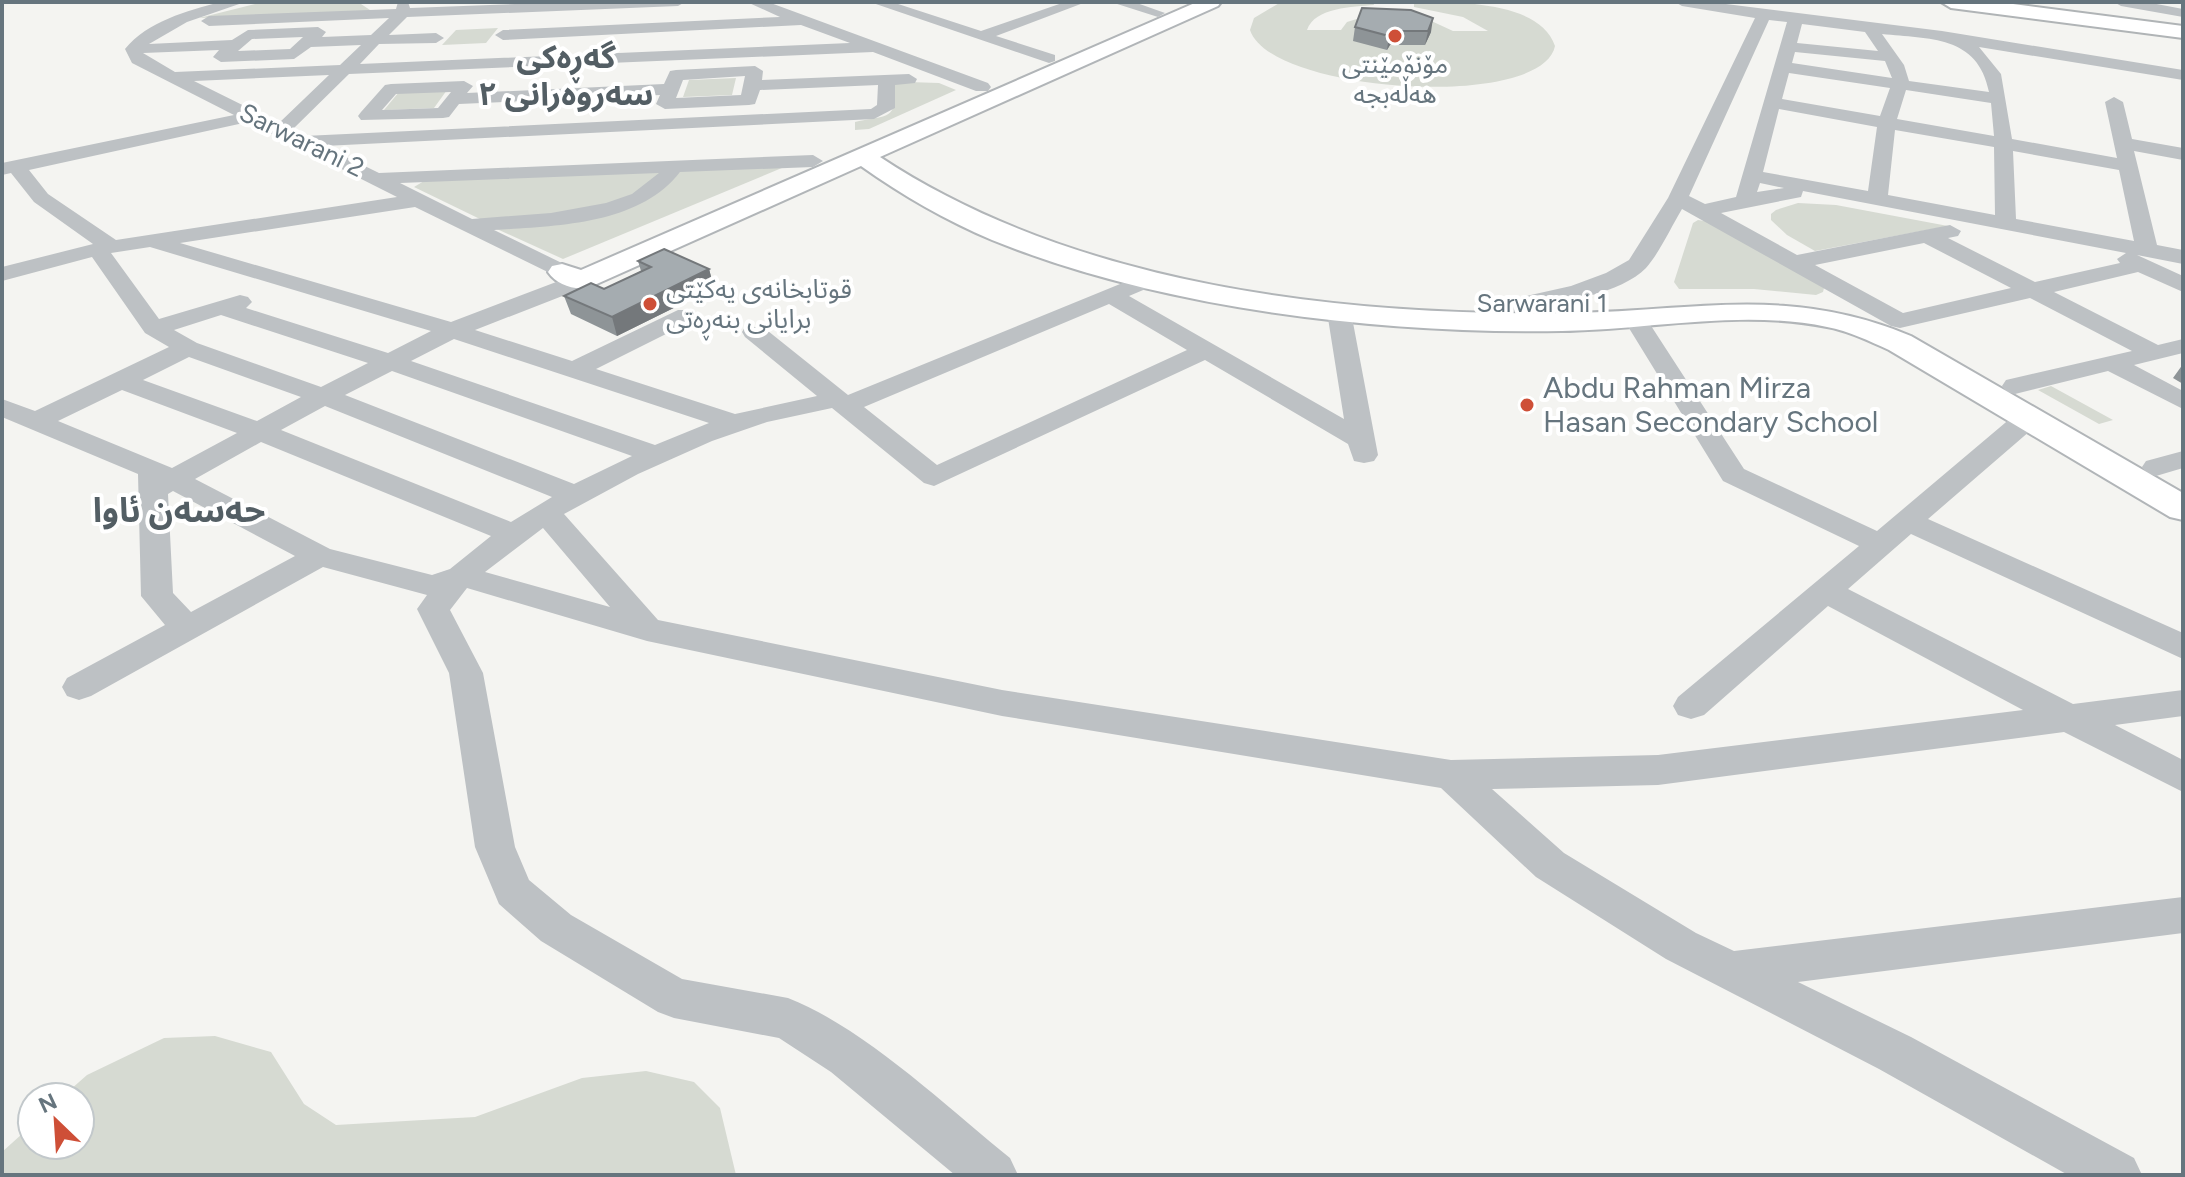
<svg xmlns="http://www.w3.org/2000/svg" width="2185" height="1177" viewBox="0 0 2185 1177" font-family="Figtree,'Noto Sans Arabic',sans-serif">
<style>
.green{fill:#d6dad2}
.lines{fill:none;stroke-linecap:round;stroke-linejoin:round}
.major-casing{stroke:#b1b5b8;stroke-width:4}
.highway-casing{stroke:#b0b4b6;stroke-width:4}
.minor{fill:#bdc1c4;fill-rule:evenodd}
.major{fill:#fff;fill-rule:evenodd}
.highway{fill:#fff;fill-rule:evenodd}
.wall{fill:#8e9497}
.shaded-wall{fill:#74787b}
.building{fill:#a5acb0;stroke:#74787b;stroke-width:2}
.poi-dot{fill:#ce4f37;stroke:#fff;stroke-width:3}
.labels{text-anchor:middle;stroke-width:8;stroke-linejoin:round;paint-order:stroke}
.far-poi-label{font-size:26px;fill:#66757e;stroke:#fff}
.far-street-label{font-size:26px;fill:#66757e;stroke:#fff}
.poi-label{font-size:30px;fill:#66757e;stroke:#fff;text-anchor:start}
.far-district-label{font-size:32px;font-weight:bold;fill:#535e64;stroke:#fff}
.quarter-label{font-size:34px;font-weight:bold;fill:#535e64;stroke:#fff}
</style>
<rect width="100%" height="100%" fill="#f4f4f1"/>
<path class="green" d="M263,2H358L373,12L199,18Z
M1281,2H1373L1374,5C1353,7 1315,7 1307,30H1341L1347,22L1360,18L1427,19L1453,31H1488L1463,17L1414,7V2C1453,2 1540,0 1555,46C1542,111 1270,93 1250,30L1254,18Z
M498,28L486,43L442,45L456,30Z
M736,78L732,95L683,97L689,80Z
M908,82L939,83L956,90L869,129L855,130V122C883,115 900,122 893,84Z
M447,90L434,108L384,110L399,92Z
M789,165L563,259L488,225L582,217L684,170Z
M666,171L628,198L571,213L482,220L414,187L424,181Z
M1798,203L1836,205L1948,226L1815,251L1787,235L1771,220V214L1776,210Z
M1698,220L1717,223L1824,288L1823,292L1816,295L1754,289H1679L1674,282L1693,223Z
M2051,386L2113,420L2099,424L2038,390Z
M215,1036L271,1052L304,1104L336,1125L475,1117L582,1078L646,1071L694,1082L720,1108L736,1175H2V1152L32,1125V1145H80V1097H62L87,1075L164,1038Z"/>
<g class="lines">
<defs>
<path id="major" d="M1197,2H1221L1218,6L880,157C1075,286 1342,317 1572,313C1697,311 1789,285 1911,336L2183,493V520L2170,517L1889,350C1869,341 1849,331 1827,327C1741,309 1648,330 1562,331C1379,334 1162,309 992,240C945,220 902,195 861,166L590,287C575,291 557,285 548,272L552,266L562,264L581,270Z"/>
<path id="highway" d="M1941,2H1998L2183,26V38L1951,8Z"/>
</defs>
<use href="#major" class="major-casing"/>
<use href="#highway" class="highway-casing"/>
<path class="minor" d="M220,2H245L187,22L149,44L232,40L248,30L318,27L326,32L322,37L371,35L389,18L209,26L201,21L209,16L396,9L398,2H408L410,8L569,2H685L678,6L407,17L389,35L436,33L444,38L436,43L379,44L360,64L850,43L801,25L503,40L495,35L503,30L780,17L747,2H768L988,83L991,87L988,91H976L873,52L349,74L292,130L304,136L871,109L877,105L878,85L760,90L755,104L749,105L665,109L656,104L660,95L459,104L449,117L443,118L361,120L358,116L361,112L385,85L391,84L464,81L473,86L467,93L664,84L670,71L676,70L755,66L763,71L762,80L909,74L917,79L915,83L895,85V108L874,119L324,146L379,173L813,155L823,161L813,167L680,172C639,225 556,226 494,230L570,267L573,272L570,277L562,279L415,207L180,243L451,322L572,276H588L591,281L588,286L475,330L572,361L678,310H694L698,315L694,320L596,369L735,414L817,396L745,337L742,332L745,327H763L848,395L1147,273L1155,275L1158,280L1155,285L1129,296L1344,419L1327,312L1331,307H1347L1351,312L1378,455L1374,461L1364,463L1354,461L1348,444L1205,360L934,486L924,483L832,408L767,422L712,441L638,474L564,514L658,620L1002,690L1451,760L1658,755L2023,710L1828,606L1704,715L1691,719L1678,715L1673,706L1678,697L1859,546L1723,481L1624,320L1628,315H1644L1744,469L1877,531L2018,412H2038L2041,418L2038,424L1928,519L2183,633V659L1911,534L1848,589L2073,704L2183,690V716L2115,725L2183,760V792L2064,732L1658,785L1492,789L1564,853L1696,933L1734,951L2183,897V933L1798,982L1911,1037L2134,1158L2142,1175H2068L1879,1069L1666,959L1536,877L1441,788L1002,716L647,641L467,588L450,610L483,673L515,847L529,880L571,915L682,979L788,998C863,1027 947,1107 1010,1158L1018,1175H955L831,1072L779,1038L674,1018L658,1012L541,941L499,904L475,847L449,673L417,609L427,595L323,567L91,696L79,700L67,696L62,687L67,678L165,625L141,596L138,474L2,417V399L35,411L169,347L145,333L92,257L2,281V267L93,244L34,202L11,173L2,175V163L234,115L132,63L125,49C148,21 187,11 220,2ZM303,37L290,49L238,51L252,39ZM361,45L340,65L175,72L143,53L219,50L213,57L221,62L294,59L311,47ZM329,75L279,123L194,81ZM745,76L741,95L676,98L683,80ZM451,92L438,108L382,110L396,94ZM248,122L397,197L116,240L48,194L29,170ZM659,173L632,194L606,203L551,213L472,219L400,183ZM150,247L431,331L388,353L246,308L252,302L248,297L240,295L159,319L111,253ZM1109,304L1187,350L937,465L864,407ZM221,315L368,363L321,387L197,343L174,330ZM454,339L709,423L655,445L411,361ZM189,357L301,397L257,421L143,380ZM392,371L632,456L574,484L345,395ZM122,390L237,433L172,468L58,421ZM325,406L552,497L511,522L281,430ZM261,442L491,536L450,569L432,575L330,549L195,479ZM173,491L295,556L191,612L173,593L168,494ZM543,528L610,607L485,572Z
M870,2H892L981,31L1065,2H1086L996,36L1055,55V61L1049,63Z
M1111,2H1134L1165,13L1158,17Z
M1675,2H1710L1942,31L2183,70V80L1979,47L2001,74L2012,139L2117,158L2105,102L2114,97L2123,102L2132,139L2183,148V160L2134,151L2157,245L2183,250V264L2137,255L2183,276V292L2138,272L2054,292L2158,345L2183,339V353L2134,365L2183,391V409L2108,371L2015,394L2006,392L2002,386L2006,380L2132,351L2030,298L1900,328L1891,326L1682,209C1671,227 1660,252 1646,268C1620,295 1552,304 1516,312L1508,310L1504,305L1508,300L1571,286L1606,273L1629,260L1668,198L1755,18L1682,6ZM1769,20L1787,22L1736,197L1705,204L1689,196ZM1802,24L1865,32L1878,51L1797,43ZM1882,34C1929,39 1978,35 1989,92L1909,81L1904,65ZM1795,52L1885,61L1892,78L1792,63ZM1789,73L1890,88L1880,116L1782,99ZM1906,90L1991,103L1994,136L1897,119ZM1779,109L1877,127L1868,191L1763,172ZM1895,130L1994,147L1995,215L1888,195ZM2013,151L2119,170L2134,241L2016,219ZM1760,183L1784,188L1757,192ZM1803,191L2126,253L2117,259L2120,263L2035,282L1948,238L1958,236L1961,231L1950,225L1797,255L1721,213L1801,197ZM1924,243L2011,288L1903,313L1815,265Z
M2114,2H2146L2183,9V17L2121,6Z
M2183,451V468L2156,476L2146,473L2142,467L2146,461Z"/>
<use href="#major" class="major"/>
<use href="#highway" class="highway"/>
</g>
<path class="wall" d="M1362,8L1431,32L1425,45H1390L1387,50L1353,41L1355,27Z
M638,261L709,269L714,288L617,336L571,314L564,296L604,289L641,271Z
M2183,364V384L2173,378Z"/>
<path class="shaded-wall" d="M1433,18L1431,32L1425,45L1428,31Z
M1392,31L1390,45L1387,50L1389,36Z
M709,269L714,288L617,336L612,317Z"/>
<path class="building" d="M1362,8L1411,10L1433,18L1428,31H1392L1389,36L1355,27Z
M664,249L709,269L612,317L564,296L591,283L604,289L651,267L638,261Z"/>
<g class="poi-dot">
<circle cx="1395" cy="36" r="8"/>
<circle cx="650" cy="304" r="8"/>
<circle cx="1527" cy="405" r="8"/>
</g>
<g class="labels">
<g class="far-poi-label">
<text x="1395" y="73">مۆنۆمێنتی<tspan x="1395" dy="30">هەڵەبجە</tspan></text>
<text x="666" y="298" text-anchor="start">قوتابخانەی یەکێتی<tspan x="666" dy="30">برایانی بنەڕەتی</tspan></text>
</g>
<g class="far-street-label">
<text transform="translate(302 140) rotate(26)" y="9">Sarwarani 2</text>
<text x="1542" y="312">Sarwarani 1</text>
</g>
<g class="poi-label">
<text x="1543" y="398">Abdu Rahman Mirza<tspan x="1543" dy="34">Hasan Secondary School</tspan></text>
</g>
<g class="far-district-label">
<text x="566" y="68">گەڕەکی<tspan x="566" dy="37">سەروەرانی ٢</tspan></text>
</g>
<g class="quarter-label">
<text x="179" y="522">حەسەن ئاوا</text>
</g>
</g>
<rect width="2185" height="1177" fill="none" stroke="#66757e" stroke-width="8"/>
<g transform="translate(56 1121) rotate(335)"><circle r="38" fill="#ffffff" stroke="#c2c8cb" stroke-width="2"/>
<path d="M0-6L14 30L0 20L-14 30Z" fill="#ce4f37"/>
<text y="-12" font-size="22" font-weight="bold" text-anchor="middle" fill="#66757e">N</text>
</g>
</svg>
